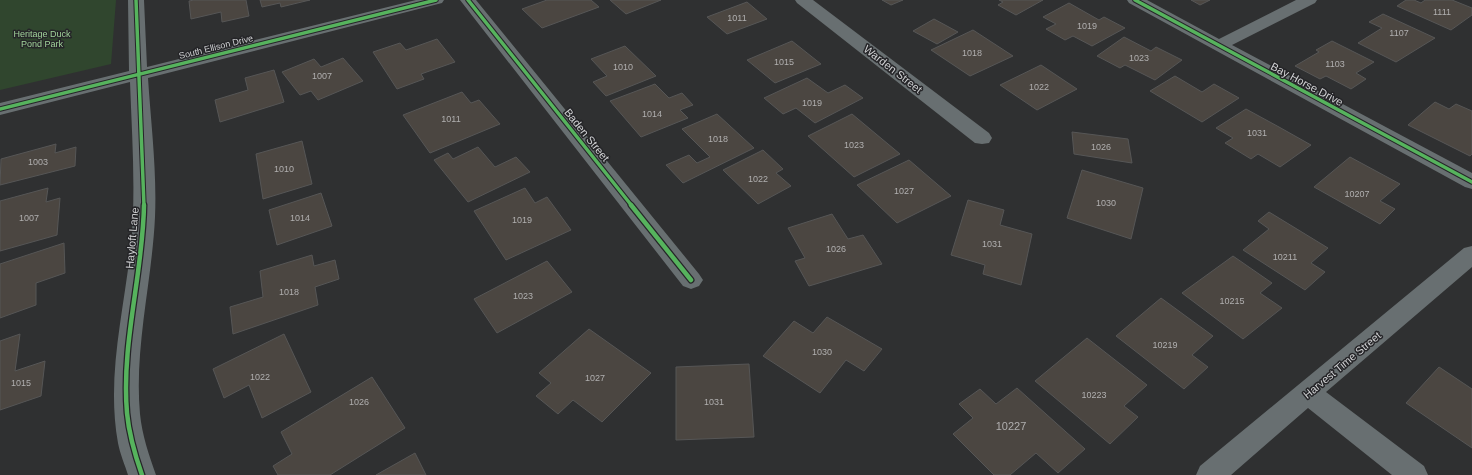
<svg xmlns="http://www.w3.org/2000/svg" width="1472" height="475" viewBox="0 0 1472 475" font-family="Arial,sans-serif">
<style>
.green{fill:#30462e}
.building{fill:#4b4641;stroke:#565656}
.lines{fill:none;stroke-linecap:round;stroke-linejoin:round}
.minor{fill:#686f71;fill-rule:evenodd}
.cycleway-far1-casing{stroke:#252528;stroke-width:5.5}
.cycleway-casing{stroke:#252528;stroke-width:7}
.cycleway-far1{stroke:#56b35d;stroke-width:3.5}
.cycleway{stroke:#56b35d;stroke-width:4.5}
.labels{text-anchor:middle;stroke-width:3;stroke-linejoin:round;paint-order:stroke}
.number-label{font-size:9px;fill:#b0afaf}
.far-park-label{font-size:9px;fill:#a1d29a;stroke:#252528}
.far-street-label{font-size:9px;fill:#d1d2d4;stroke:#252528}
.street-label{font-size:11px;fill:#d1d2d4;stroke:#252528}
.near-number-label{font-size:11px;fill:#b0afaf}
</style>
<rect width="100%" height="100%" fill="#2f3031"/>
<path class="green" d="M0,0H116L111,64L0,90Z"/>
<path class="building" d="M194,0H246L249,16L222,22L221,12L191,19L189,1Z
M260,0H310L281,7L280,3L262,7Z
M547,0H591L599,7L542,28L522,9Z
M610,0H661L626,14Z
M882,0H903L891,5Z
M999,0H1043L1016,15L998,5L1003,2Z
M1191,0H1210L1200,5Z
M1406,0H1414L1421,3L1425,0H1452L1472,8V15L1451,30L1397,6Z
M747,2L767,19L727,34L707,17Z
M1069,3L1099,20L1104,17L1125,28L1092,46L1073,36L1065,40L1046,29L1056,24L1043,17Z
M1383,14L1435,38L1396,62L1358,43L1382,28L1369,22Z
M934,19L958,32L937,44L913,31Z
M973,30L1013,56L970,76L931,50Z
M1124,37L1151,51L1156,47L1182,60L1155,80L1125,65L1120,68L1097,56Z
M437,39L455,62L421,74L424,79L397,89L373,52L400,43L406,50Z
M792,41L821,64L775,83L747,60Z
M1332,41L1374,62L1356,73L1366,79L1351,89L1326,76L1320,79L1295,66L1319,52L1316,50Z
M625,46L656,76L606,96L593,82L607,76L591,59Z
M343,58L363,81L318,100L311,91L300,95L282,72L314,59L321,67Z
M1041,65L1077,89L1037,110L1000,85Z
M274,70L284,102L220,122L215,100L248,90L245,78Z
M1175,76L1202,92L1214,84L1239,98L1202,122L1150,91Z
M807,78L828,93L845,85L863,98L815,123L796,108L783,114L764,98Z
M655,84L669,98L682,93L693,105L680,110L688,118L641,137L610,101Z
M462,92L471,103L479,100L500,124L430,153L403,115Z
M1435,102L1449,109L1456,104L1472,111V154L1470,156L1408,125Z
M1246,109L1279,127L1311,145L1280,167L1258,154L1251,159L1225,143L1233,138L1216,128Z
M717,114L754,148L683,183L666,165L689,155L697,163L710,157L682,129Z
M852,114L900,154L854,177L808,136Z
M1072,132L1128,139L1132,163L1074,154Z
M302,141L312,184L263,199L256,154Z
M56,144L55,153L76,147L75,166L0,185L1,159Z
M478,147L495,167L516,157L530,172L468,202L434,160L448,153L453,159Z
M763,150L783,169L776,173L791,186L758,204L723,170Z
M1350,157L1400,184L1380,201L1395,209L1380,224L1314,187Z
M909,160L951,196L897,223L857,185Z
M1082,170L1143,188L1131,239L1067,218Z
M48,188L46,202L60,198L57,235L0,251V201Z
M525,188L535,203L547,197L571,230L506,260L474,211Z
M321,193L332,226L277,245L269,210Z
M968,200L1004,210L1000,225L1032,234L1021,285L983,274L985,265L951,255Z
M1269,212L1328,248L1311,263L1325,272L1305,290L1243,250L1269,229L1258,221Z
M832,214L848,239L863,235L882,264L809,286L795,261L805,258L788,228Z
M64,243L65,273L36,283V305L0,318V264Z
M312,255L314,266L335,260L339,279L315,287L318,305L233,334L230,307L263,297L260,271Z
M1233,256L1272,283L1260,293L1282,308L1243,339L1182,293Z
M547,261L572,292L497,333L474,299Z
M1161,298L1213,336L1192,355L1208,367L1184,389L1116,336Z
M827,317L882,349L864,371L846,360L820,393L763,356L794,321L813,333Z
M589,329L651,373L602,422L573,400L558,414L536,396L551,383L539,373Z
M20,334L15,371L45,361L41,396L0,410V341Z
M284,334L311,392L262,418L249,385L224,398L213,369Z
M1087,338L1147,385L1124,406L1138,417L1110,444L1035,381Z
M749,364L754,437L676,440V367Z
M1439,367L1472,389V448L1406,403Z
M372,377L405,428L330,475H278L273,466L292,454L281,432Z
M1017,388L1085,449L1058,473L1036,453L1010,475H994L953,434L973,418L959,404L980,389L996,404Z
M415,453L426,475H376Z"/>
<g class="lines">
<path class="minor" d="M128,0H144L147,67L416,0H444L442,3L148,78C151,124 157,171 155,217C152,282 134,348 140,414C142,435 149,455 156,475H128C125,465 120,454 118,443C106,376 124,312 131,245C136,191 132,137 130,82L0,115V103L129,71Z
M460,0H476L699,274L703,280L699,286L691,289L683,286Z
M795,0H813L989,133L992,138L989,143L982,144L975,143L797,3Z
M1127,0H1147L1219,39L1296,0H1317L1315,3L1232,45L1472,173V189L1465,187L1129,3Z
M1472,246V267L1326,392L1424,466L1428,475H1392L1308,408L1231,475H1196L1200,466L1464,248Z"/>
<defs>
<path id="cycleway-far1" d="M136,0L144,206
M468,0L632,206
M1135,0L1472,182
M0,109L436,0"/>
<path id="cycleway" d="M631,205L691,280
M142,475C135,455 129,435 127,413C121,343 143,274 144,205"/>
</defs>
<use href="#cycleway-far1" class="cycleway-far1-casing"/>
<use href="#cycleway" class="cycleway-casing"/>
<use href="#cycleway-far1" class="cycleway-far1"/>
<use href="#cycleway" class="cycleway"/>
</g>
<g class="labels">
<g class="number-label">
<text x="1442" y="15">1111</text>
<text x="737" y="21">1011</text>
<text x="1087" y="29">1019</text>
<text x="1399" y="36">1107</text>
<text x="972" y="56">1018</text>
<text x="1139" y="61">1023</text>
<text x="784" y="65">1015</text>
<text x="1335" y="67">1103</text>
<text x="623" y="70">1010</text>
<text x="322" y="79">1007</text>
<text x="1039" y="90">1022</text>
<text x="812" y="106">1019</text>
<text x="652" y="117">1014</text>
<text x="451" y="122">1011</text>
<text x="1257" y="136">1031</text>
<text x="718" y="142">1018</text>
<text x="854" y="148">1023</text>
<text x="1101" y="150">1026</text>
<text x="38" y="165">1003</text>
<text x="284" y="172">1010</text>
<text x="758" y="182">1022</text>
<text x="904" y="194">1027</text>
<text x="1357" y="197">10207</text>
<text x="1106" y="206">1030</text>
<text x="29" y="221">1007</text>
<text x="300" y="221">1014</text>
<text x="522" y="223">1019</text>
<text x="992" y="247">1031</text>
<text x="836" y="252">1026</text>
<text x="1285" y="260">10211</text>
<text x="289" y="295">1018</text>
<text x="523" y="299">1023</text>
<text x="1232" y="304">10215</text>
<text x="1165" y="348">10219</text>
<text x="822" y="355">1030</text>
<text x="260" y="380">1022</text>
<text x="595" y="381">1027</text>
<text x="21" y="386">1015</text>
<text x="1094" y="398">10223</text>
<text x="359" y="405">1026</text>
<text x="714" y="405">1031</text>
</g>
<g class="far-park-label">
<text x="42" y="37">Heritage Duck<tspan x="42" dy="10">Pond Park</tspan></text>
</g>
<g class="far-street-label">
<text transform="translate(216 47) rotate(-14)" y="3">South Ellison Drive</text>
</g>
<g class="street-label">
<text transform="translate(893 69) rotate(38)" y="4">Warden Street</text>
<text transform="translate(1307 84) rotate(28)" y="4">Bay Horse Drive</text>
<text transform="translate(587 135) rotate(51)" y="4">Baden Street</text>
<text transform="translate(132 238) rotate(-85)" y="4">Hayloft Lane</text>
<text transform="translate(1342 365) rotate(-40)" y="4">Harvest Time Street</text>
</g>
<g class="near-number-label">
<text x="1011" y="430">10227</text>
</g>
</g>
</svg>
